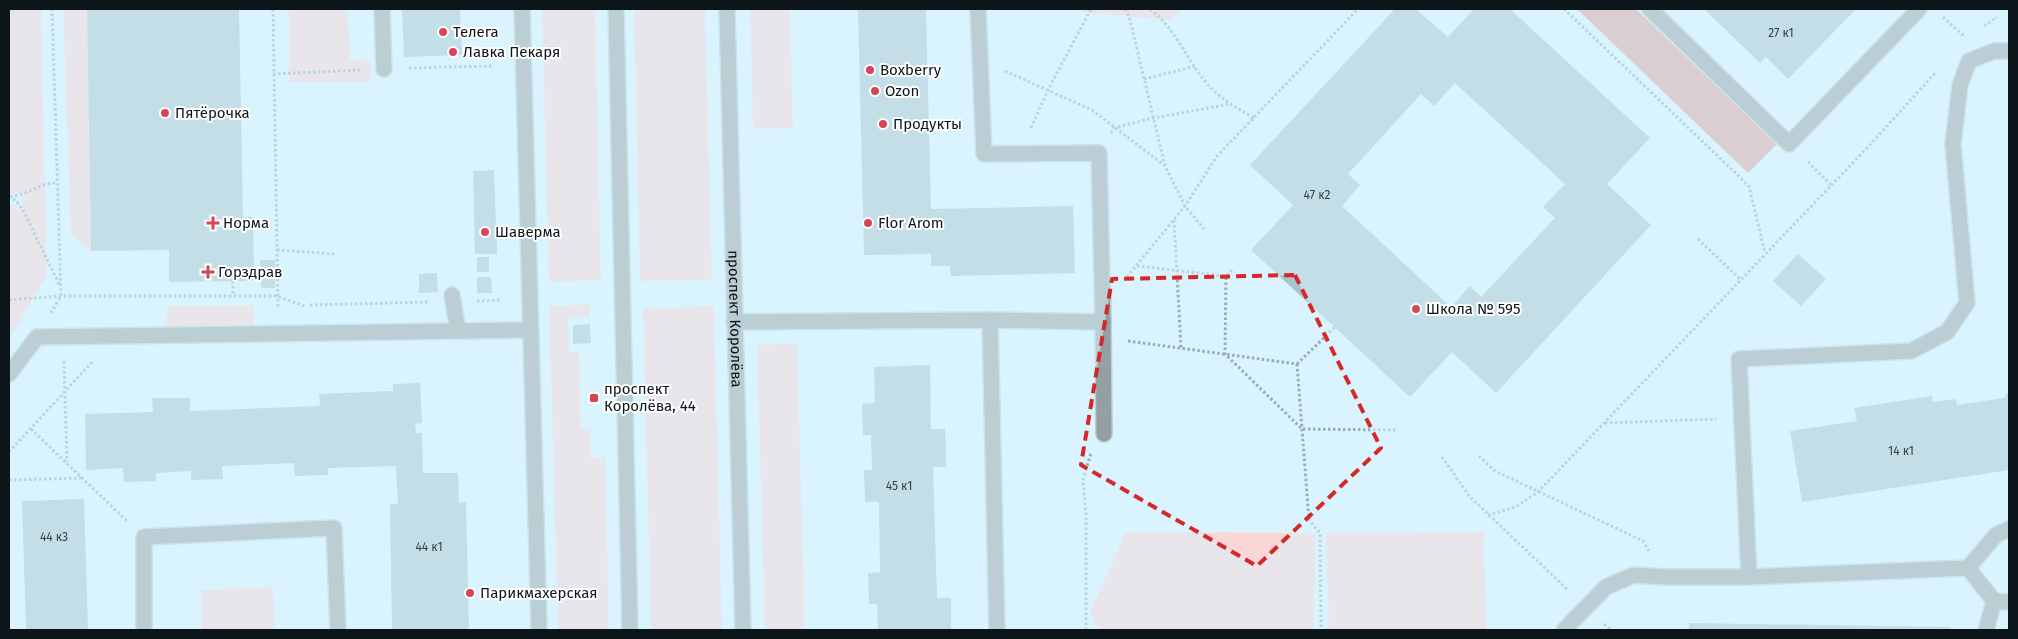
<svg xmlns="http://www.w3.org/2000/svg" width="2018" height="639" viewBox="0 0 2018 639" font-family="'Fira Sans',sans-serif">
<style>
.green{fill:#fad6d6}
.forest{fill:#dea0a1}
.building{fill:#a9c3cd;fill-rule:evenodd}
.lines{fill:none;stroke-linecap:round;stroke-linejoin:round}
.minor-casing{stroke:#b8d0d9;stroke-width:18}
.path{stroke:#98adb5;stroke-width:3;stroke-dasharray:2.5 2.5;stroke-linecap:butt}
.minor{stroke:#949fa3;stroke-width:15}
.marked{fill:none;stroke:#d62828;stroke-width:4;stroke-dasharray:10 6;stroke-linejoin:round}
.poi-dot{fill:#d54556;stroke:#fff;stroke-width:2}
.labels{text-anchor:middle;stroke-width:4;stroke-linejoin:round;paint-order:stroke}
.number-label{font-size:12px;fill:#334046}
.poi-label{font-size:15px;fill:#0c1519;stroke:#fff;text-anchor:start}
.street-label{font-size:15px;fill:#0c1519;stroke:#fff}
</style>
<rect width="100%" height="100%" fill="#d9f4fe"/>
<path class="green" d="M9,9H41L47,274L16,329L9,338V205H17L18,210H23L22,194H9Z
M63,9H87L91,251L71,235Z
M289,9H348L350,60L370,61L371,82H289Z
M542,9H595L601,280L549,282Z
M634,9H705L712,280L640,281Z
M750,9H790L793,128L753,129Z
M1082,9H1184L1170,20L1089,13L1083,12Z
M589,304L590,317H568L569,352H579L581,429H590L591,458L605,457L609,630H558L549,306Z
M253,305L254,328L167,329V306Z
M714,306L722,630H651L643,309Z
M797,343L805,630H765L757,345Z
M1126,532L1315,533L1314,630H1099L1090,612Z
M1484,532L1486,630H1329L1326,533Z
M273,587L275,630H202L201,590Z"/>
<path class="forest" d="M1577,9H1636L1777,144L1748,173Z"/>
<path class="building" d="M87,9H239L243,217H253L254,281L169,282V250L91,251Z
M402,9H460L462,55L404,57Z
M858,9H926L931,209L1073,206L1075,273L951,276L950,266H931V254L864,255Z
M1395,9H1416L1448,37L1474,9H1510L1650,138L1607,184L1651,225L1496,393L1452,352L1410,397L1251,250L1293,205L1250,165ZM1455,83L1565,184L1543,207L1555,218L1481,297L1470,286L1451,307L1342,206L1360,185L1348,174L1421,94L1434,106Z
M1704,9H1856L1788,79L1766,57L1760,63Z
M494,170L497,254H475L473,171Z
M1798,254L1826,279L1801,306L1773,281Z
M477,257H489V272H477Z
M260,260H275V288H261Z
M437,273L438,292L419,293V274Z
M477,277H491L492,293H477Z
M590,324L591,343L573,344V325Z
M930,365L931,429H945L946,448V467H933L937,598H951V630H878L877,604H869L868,573L880,572L879,502H865L864,470H872L871,435H863L862,404L875,403L874,367Z
M420,383L422,423L415,424L416,433H422L423,473H458L459,503L466,502L469,630H392L390,504H398L396,466L328,468V475L295,476L294,463L222,466L223,479L191,480V471L156,473V481L124,482L123,468L86,470L85,414L153,412L152,398H190V411L320,406L319,394L393,391V384Z
M2009,391V470L1802,502L1790,431L1857,421L1854,408L1932,396L1933,402L1956,399L1957,405L2004,398Z
M84,499L88,630H26L22,501Z
M1689,623L1951,627V630H1689Z"/>
<g class="lines">
<defs>
<g id="minor">
<path d="M382,9L384,69"/>
<path d="M522,9L539,630"/>
<path d="M616,9L630,630"/>
<path id="s1" d="M727,9L743,630"/>
<path d="M1650,9L1789,144L1919,9"/>
<path d="M452,295L458,331"/>
<path d="M990,320L997,630"/>
<path d="M734,322L990,320L1103,322L1099,153L984,154L978,9"/>
<path d="M1103,322L1104,434"/>
<path d="M9,374L37,337L530,330"/>
<path d="M1968,568L1996,535L2009,529"/>
<path d="M1749,577L1739,359L1911,351L1947,332L1967,303L1953,144L1960,85L1969,61L1994,51H2009"/>
<path d="M144,630V537L334,528L338,630"/>
<path d="M1564,630L1606,587L1634,575L1665,577H1749L1968,568L1994,601L2009,602"/>
<path d="M1986,630L1994,601"/>
</g>
</defs>
<use href="#minor" class="minor-casing"/>
<path class="path" d="M273,9L278,308
M1125,9L1129,16L1165,166L1185,206L1204,229
M1150,9C1178,30 1188,65 1212,89C1224,101 1239,109 1254,118
M1564,9L1749,186L1765,253
M1943,17L1964,36
M1984,26L1997,17
M409,68L493,66
M1005,71L1092,110L1164,165
M273,74L360,70
M1144,79L1196,66
M1031,128L1048,90L1091,9
M1111,133L1114,128L1153,118L1231,104
M1808,162L1831,185
M9,196L17,202L23,210L59,284
M10,197C28,195 40,182 57,183
M1174,220L1181,348
M1698,239L1741,280
M277,250L334,254
M1137,266L1226,276
M1232,270L1226,276L1225,354L1302,429L1396,430
M1127,277L1185,206L1217,156L1358,9
M233,281V296
M9,300L61,296H277L304,306
M477,301L501,300
M310,305L429,302
M51,313L61,296L52,9
M1128,341L1297,364
M64,361L67,462
M1297,364L1309,520L1320,533L1321,630
M1297,364L1335,327
M1605,423L1716,419
M31,429L127,521
M9,452L93,361
M1479,456L1495,471L1643,541L1649,551
M1442,457L1470,497L1568,590
M9,480L82,478
M1488,515L1515,507L1538,492L1868,147L1936,72
M1604,624L1611,630
M1086,630V514L1083,479L1091,453"/>
<use href="#minor" class="minor"/>
</g>
<path d="M0 0H2018V639H0ZM1295,275L1381,448L1257,566L1081,465L1112,279Z" fill="#d9f4fe" fill-opacity=".55" fill-rule="evenodd"/>
<path class="marked" d="M1295,275L1381,448L1257,566L1081,465L1112,279Z"/>
<g class="poi-dot">
<circle cx="443" cy="32" r="5"/>
<circle cx="453" cy="52" r="5"/>
<circle cx="870" cy="70" r="5"/>
<circle cx="875" cy="91" r="5"/>
<circle cx="165" cy="113" r="5"/>
<circle cx="883" cy="124" r="5"/>
<path d="M210.5 215.5h5v5h5v5h-5v5h-5v-5h-5v-5h5z"/>
<circle cx="868" cy="223" r="5"/>
<circle cx="485" cy="232" r="5"/>
<path d="M205.5 264.5h5v5h5v5h-5v5h-5v-5h-5v-5h5z"/>
<circle cx="1416" cy="309" r="5"/>
<rect x="589" y="393" width="10" height="10" rx="2.5"/>
<circle cx="470" cy="593" r="5"/>
</g>
<g class="labels">
<g class="number-label">
<text x="1781" y="37">27 к1</text>
<text x="1317" y="199">47 к2</text>
<text x="1901" y="455">14 к1</text>
<text x="899" y="490">45 к1</text>
<text x="54" y="541">44 к3</text>
<text x="429" y="551">44 к1</text>
</g>
<g class="poi-label">
<text x="453" y="37">Телега</text>
<text x="463" y="57">Лавка Пекаря</text>
<text x="880" y="75">Boxberry</text>
<text x="885" y="96">Ozon</text>
<text x="175" y="118">Пятёрочка</text>
<text x="893" y="129">Продукты</text>
<text x="223" y="228">Норма</text>
<text x="878" y="228">Flor Arom</text>
<text x="495" y="237">Шаверма</text>
<text x="218" y="277">Горздрав</text>
<text x="1426" y="314">Школа № 595</text>
<text x="604" y="394">проспект<tspan x="604" dy="17">Королёва, 44</tspan></text>
<text x="480" y="598">Парикмахерская</text>
</g>
<g class="street-label">
<text dy="5" stroke="none"><textPath href="#s1" startOffset="310">проспект Королёва</textPath></text>
</g>
</g>
<rect width="2018" height="639" fill="none" stroke="#0c1519" stroke-width="20"/>
</svg>
